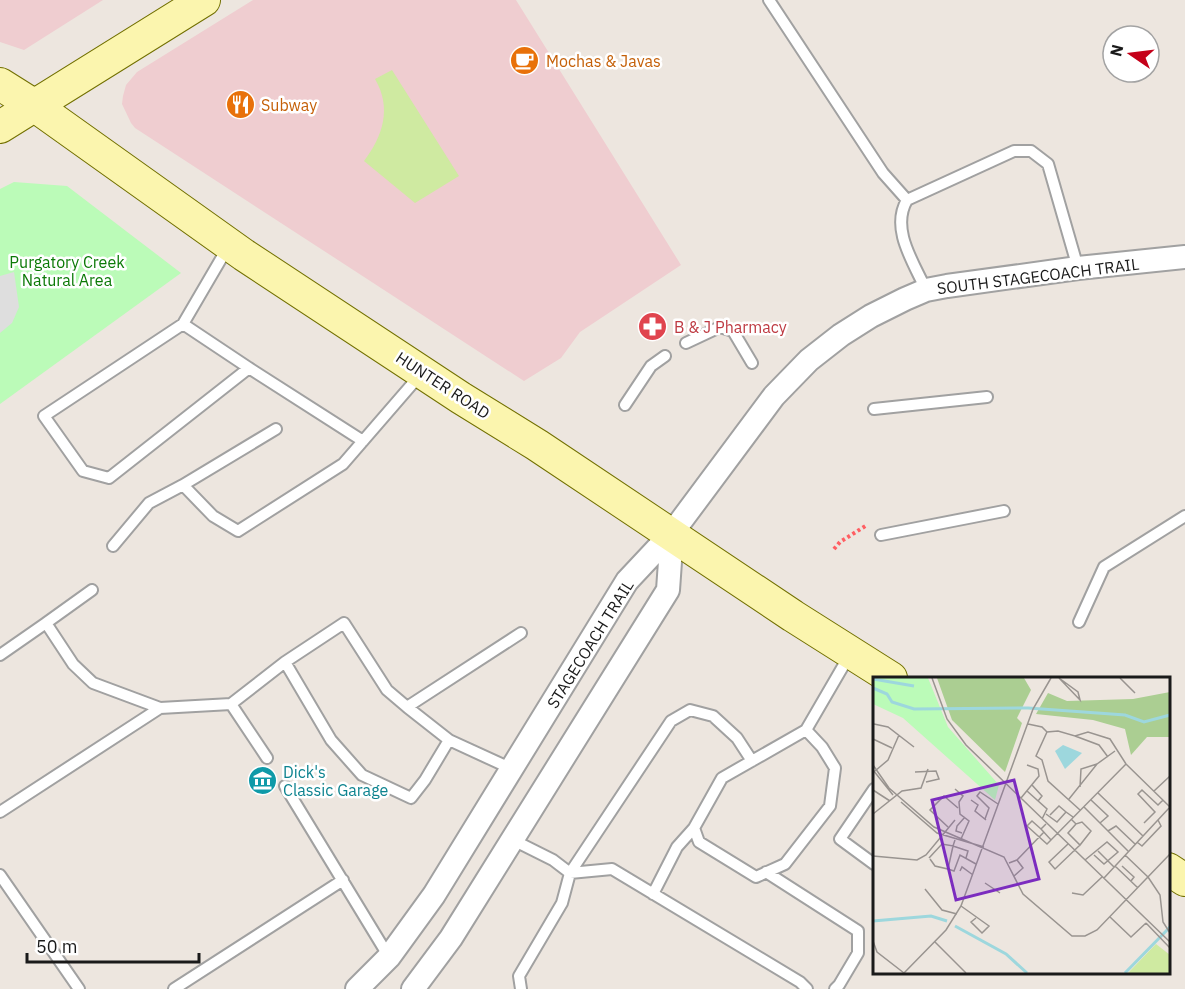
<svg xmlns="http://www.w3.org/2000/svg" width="1185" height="989" viewBox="0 0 1185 989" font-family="'IBM Plex Sans',sans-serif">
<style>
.commercial{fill:#efcdd0}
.grass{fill:#cfeaa1}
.park{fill:#bbfbb8}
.parking{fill:#dedede}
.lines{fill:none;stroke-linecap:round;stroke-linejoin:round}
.service-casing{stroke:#a1a1a1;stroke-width:14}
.minor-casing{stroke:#a1a1a1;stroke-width:26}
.secondary-casing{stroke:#727001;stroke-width:34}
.path{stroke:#ff5e62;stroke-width:4;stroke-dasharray:3 3;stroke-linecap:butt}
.service{stroke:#fff;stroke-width:10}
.minor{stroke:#fff;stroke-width:22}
.secondary{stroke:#fbf5ae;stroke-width:32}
.labels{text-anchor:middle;stroke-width:5;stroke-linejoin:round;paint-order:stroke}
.food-label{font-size:16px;fill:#c56008;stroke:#fff;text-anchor:start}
.park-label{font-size:16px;fill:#0c7a07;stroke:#fff}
.street-label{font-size:16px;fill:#1a1a1a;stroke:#fff}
.health-label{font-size:16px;fill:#be3a42;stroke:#fff;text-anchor:start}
.culture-label{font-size:16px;fill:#0d838f;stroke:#fff;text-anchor:start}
.inset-river{fill:none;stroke:#9dd7dd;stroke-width:3}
.inset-road{fill:none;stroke:#999490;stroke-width:1.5}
.view{fill:#7b2cbf;fill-opacity:0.15;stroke:#7b2cbf;stroke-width:3}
.inset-edge{fill:none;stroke:#1a1a1a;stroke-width:3}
</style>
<rect width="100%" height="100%" fill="#ede6df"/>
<path class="commercial" d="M0,0H103L24,50L0,42Z
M253,0H516L681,265L580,332L561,358L524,381L135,128L131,123L122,104L123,96L126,85L137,72Z"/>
<path class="grass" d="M392,70L459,176L415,203L364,161C383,136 392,108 375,79Z"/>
<path class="park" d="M14,182L67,186L181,273L0,404V189Z"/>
<path class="parking" d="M14,272L19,307L12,323L0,333V276Z"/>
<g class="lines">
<defs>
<path id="service" d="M769,0L883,173L907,200
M228,247L183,324L44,416L83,471L109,478L249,368L363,441
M926,290C914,263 890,229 907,200L1014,151H1031L1048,164L1078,268
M183,324L249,368
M686,343L720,327L733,331L752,363
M625,405L651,366L665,356
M874,409L987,397
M183,485L276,429
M881,535L1004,511
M113,546L149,503L183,485L213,516L238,531L343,464L420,375
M1079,622L1104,567L1185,516
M46,623L92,590
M0,655L46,623L73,664L93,683L160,708L231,704L285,662L344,623L387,690L407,707L449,740L512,769
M285,662L331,740L362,775L411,798L425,780L449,740
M231,704L267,758
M407,707L521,633
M806,730L822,747L835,768L830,806L785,864L756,877L699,842L694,828L722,778L806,730L849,656
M285,786L389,957
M0,812L160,708
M513,840L553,860L570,873L562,903L519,976L521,989
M874,864L840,839L874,789
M766,872L858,931V953L839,985L835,989
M570,873L671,721L690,710L713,716L737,738L752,761
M570,873L612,869L800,982L807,989
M0,875L79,989
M653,894L677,847L694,828
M174,989L343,880"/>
<path id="minor" d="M357,989L389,957L434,895L627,581L672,533L774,396L809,360L841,335L871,316L905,299L926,290L947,286L1078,268L1185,257
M413,989L451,938L668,590L672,533"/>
<path id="secondary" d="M0,84L35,106L244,255L461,398L537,445L793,616L891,678
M0,127L204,0
M1168,869L1185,880"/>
</defs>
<use href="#service" class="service-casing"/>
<use href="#minor" class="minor-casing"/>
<use href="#secondary" class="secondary-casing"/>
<path class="path" d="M834,549L840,542L867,525"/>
<use href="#service" class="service"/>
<use href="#minor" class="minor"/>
<use href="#secondary" class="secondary"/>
</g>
<defs>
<symbol id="cafe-disc" viewBox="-11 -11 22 22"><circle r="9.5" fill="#e8710a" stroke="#fff"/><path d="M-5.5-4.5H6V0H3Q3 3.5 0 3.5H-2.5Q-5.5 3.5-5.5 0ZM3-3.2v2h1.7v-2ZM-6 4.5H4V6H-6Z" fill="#fff"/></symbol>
<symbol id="restaurant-disc" viewBox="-11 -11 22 22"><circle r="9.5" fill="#e8710a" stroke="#fff"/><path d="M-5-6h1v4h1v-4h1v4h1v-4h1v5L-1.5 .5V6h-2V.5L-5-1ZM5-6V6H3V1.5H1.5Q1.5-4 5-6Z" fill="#fff"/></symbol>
<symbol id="pharmacy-disc" viewBox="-11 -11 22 22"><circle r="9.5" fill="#e0444e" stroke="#fff"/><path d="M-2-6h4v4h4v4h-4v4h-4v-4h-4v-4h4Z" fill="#fff"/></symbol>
<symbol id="museum-disc" viewBox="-11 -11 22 22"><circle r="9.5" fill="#0f9aa8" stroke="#fff"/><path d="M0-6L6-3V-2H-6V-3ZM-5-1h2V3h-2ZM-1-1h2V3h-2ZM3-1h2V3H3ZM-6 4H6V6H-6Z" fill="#fff"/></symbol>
</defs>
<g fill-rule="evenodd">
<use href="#cafe-disc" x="508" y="44" width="33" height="33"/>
<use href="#restaurant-disc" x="224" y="88" width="33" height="33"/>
<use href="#pharmacy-disc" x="636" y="310" width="33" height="33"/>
<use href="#museum-disc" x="246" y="764" width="33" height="33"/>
</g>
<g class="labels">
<g class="food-label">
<text x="546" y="67">Mochas &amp; Javas</text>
<text x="261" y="111">Subway</text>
</g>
<g class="park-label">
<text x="67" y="268">Purgatory Creek<tspan x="67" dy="18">Natural Area</tspan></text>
</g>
<g class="street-label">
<text transform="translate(1038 276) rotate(-7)" y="6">SOUTH STAGECOACH TRAIL</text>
<text transform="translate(443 385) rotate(33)" y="6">HUNTER ROAD</text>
<text transform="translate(590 644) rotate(-58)" y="6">STAGECOACH TRAIL</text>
</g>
<g class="health-label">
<text x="674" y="333">B &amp; J Pharmacy</text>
</g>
<g class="culture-label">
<text x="283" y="778">Dick's<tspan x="283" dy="18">Classic Garage</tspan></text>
</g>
</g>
<g transform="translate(873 677)">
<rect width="297" height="297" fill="#ede6df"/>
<path d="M283,267L297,278V296H255Z" fill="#cfeaa1"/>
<path d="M64,1H151L158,13L144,41L149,46L132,95L79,43ZM297,15V60H274L258,78L252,52L220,43L163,37L175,16L194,24L260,22Z" fill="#abce92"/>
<path d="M0,1H55L75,50L126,108L122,123L30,41L0,27Z" fill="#bbfbb8"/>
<path d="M190,68L209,76L192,92L182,74Z" fill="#9dd7dd"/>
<path class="inset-river" d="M0,2L41,9M0,11L14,17L19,25L41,32L155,31L252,38L271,45L297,38M0,244L58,239L74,244M82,249L133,277L154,296M252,296L297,250"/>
<path class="inset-road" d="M59,1L74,42L93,68L297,265M186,1L207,23L205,15L186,1M247,1L262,16M1,47L15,50L41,70M155,47L169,50L174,55M202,59L226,68L235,80M0,62L19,71M0,88L16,111L61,150L131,180L150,217L199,259H212L224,253L297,177M0,93L20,118M2,94L15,83L26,58M42,95L63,94L66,102L53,105M159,108L169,119L165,124M207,110L208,92L224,87M82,112L90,119L86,125L87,137L96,144L88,162M0,113L17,124M154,114L174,132L169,142M281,114L297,99M225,116L270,159M148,121L166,99L165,92L154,88M196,122L224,87L242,74M98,123L105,128L102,134L113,143M218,123L235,139L227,146M28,125L64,156L111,170M211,130L255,174M207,133L175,104L169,83L163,79L174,55L185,54L202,59L215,55L237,62L253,87M0,137L29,114L48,111L55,92M173,137L184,145L193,135L200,140M177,138L186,129L193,135M112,142L116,131L104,119L107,115L125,127M198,142L203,147L209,145L218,154L207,168L195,156L203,147M271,146L282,135L265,117L269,113L285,128L290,123M173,147L168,152L178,163L253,87L297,130M75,150L57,133L71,119L85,131M168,152L159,144L154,149L174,167L178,163M235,154L243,149L262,167M89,156L83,154L84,149L92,140M264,165L269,169L288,149L285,143M195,167L176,185L182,192L207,168M225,174L241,190M252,178L275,200M0,179L44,183L53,178L82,143M56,181L69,167L80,169L82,163M57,182L62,189L75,192L80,169L95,174L93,181M144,183L171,155M212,183L234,165L245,175L231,187L221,178M136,186L144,183L150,191L141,199M242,189L265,211M249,189L261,200L258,204M75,192L81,194L87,178L103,187M87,194L89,190L100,198M275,200L287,218L290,245L297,256M231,201L297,130M112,206L127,216M52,212L69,233L84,237M199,216L210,218L229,200M88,229L116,249L109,256L98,245L103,241M237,240L258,260L273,246M273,246L297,271M0,264L4,275L31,296M62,265L93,296M31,296L73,253L88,229L160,32L178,1"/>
<path class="view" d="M141,103L166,202L83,223L59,123Z"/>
<rect width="297" height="297" class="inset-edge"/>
</g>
<g transform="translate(1131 54) rotate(284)"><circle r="28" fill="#ffffff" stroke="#a3a3a3" stroke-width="1.5"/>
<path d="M0-4.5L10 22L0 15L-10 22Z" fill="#c50019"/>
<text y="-9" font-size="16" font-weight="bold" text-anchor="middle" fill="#1a1a1a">N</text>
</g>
<path d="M27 953v9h172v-9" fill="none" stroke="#1a1a1a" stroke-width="3"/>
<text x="36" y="953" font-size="18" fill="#1a1a1a" stroke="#ffffff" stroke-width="4.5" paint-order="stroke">50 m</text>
</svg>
